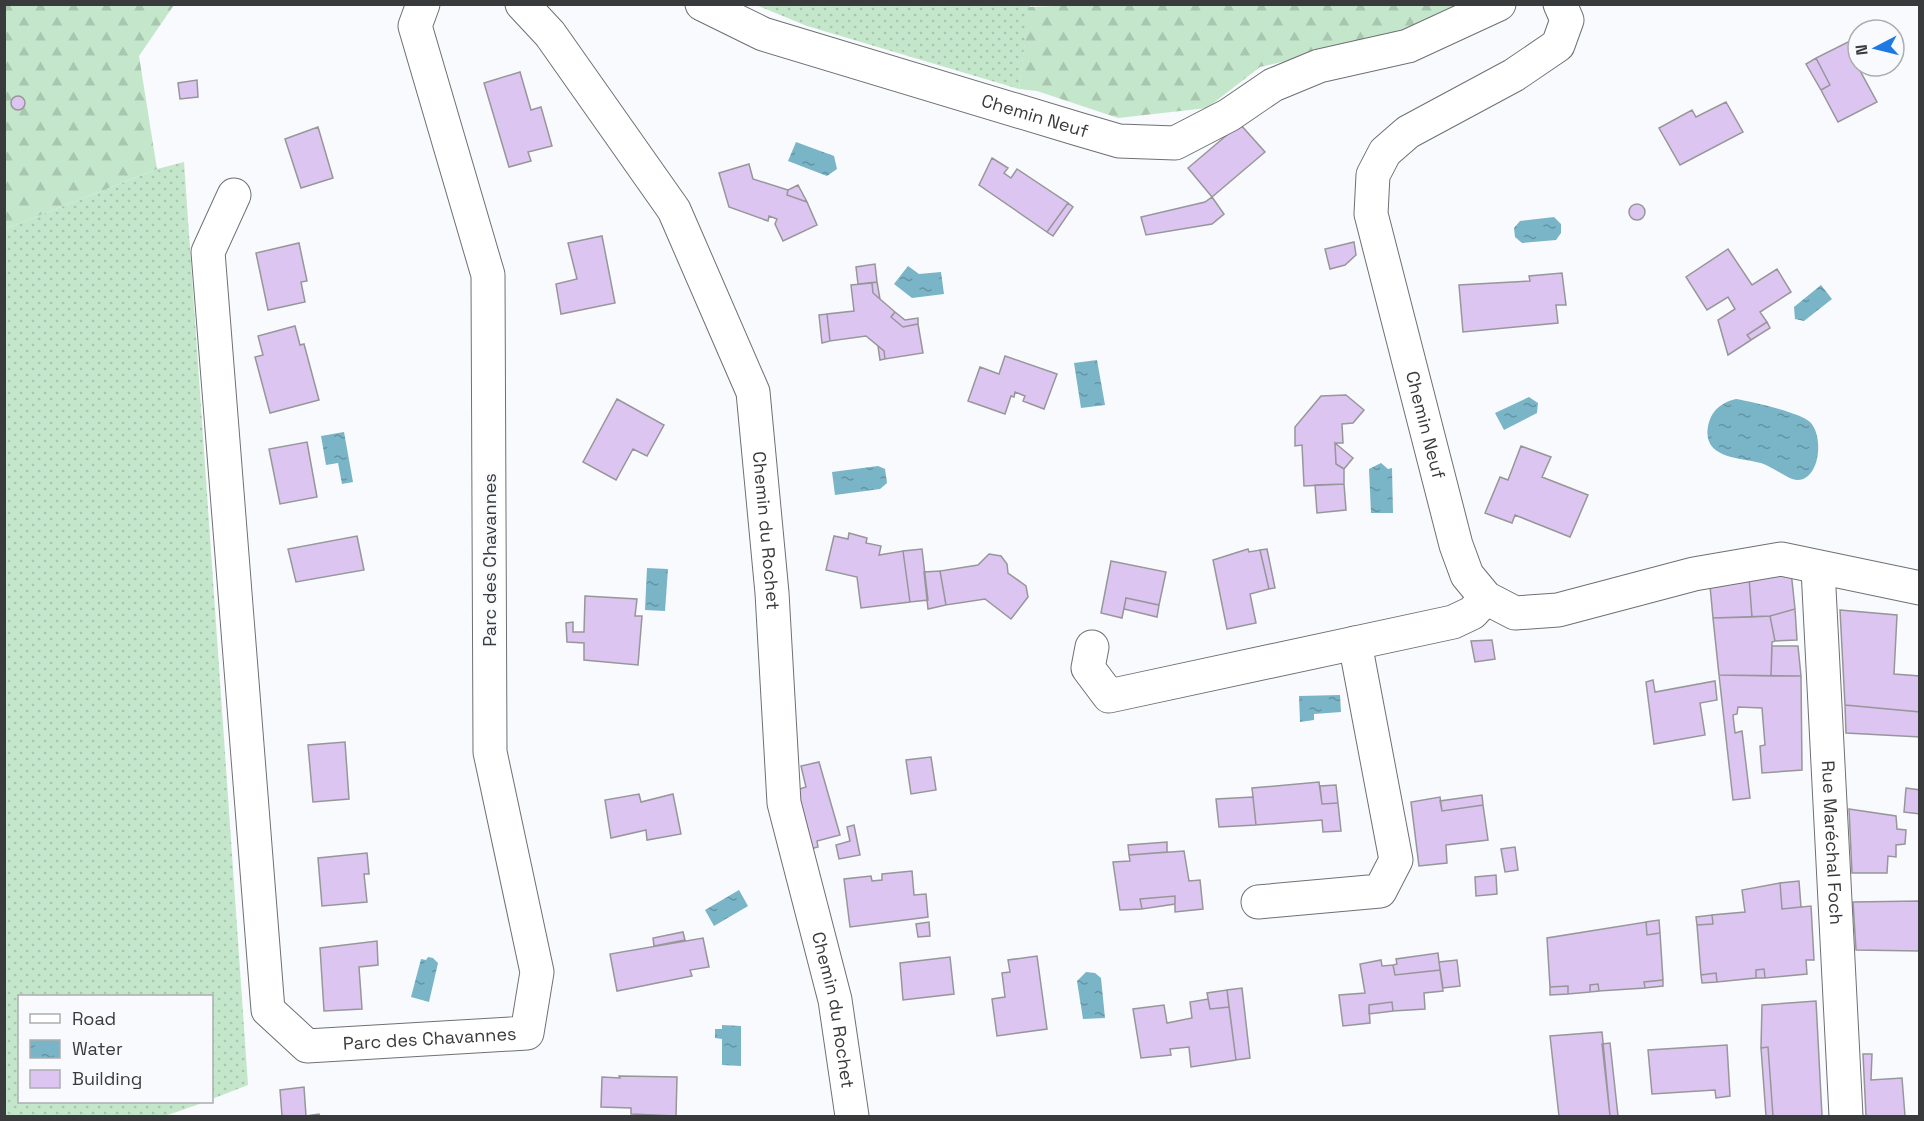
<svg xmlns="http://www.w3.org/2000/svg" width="1924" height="1121" viewBox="0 0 1924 1121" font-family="'Space Grotesk',sans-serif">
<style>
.grass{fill:url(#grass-dots)}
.forest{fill:url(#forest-firs)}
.water{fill:url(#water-ripples)}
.building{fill:#ddc5f2;stroke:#979699;stroke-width:1.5}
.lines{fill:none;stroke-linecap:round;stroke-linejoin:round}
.minor-casing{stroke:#6e7072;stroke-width:35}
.minor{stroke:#fff;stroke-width:33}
.labels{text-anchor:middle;stroke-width:4.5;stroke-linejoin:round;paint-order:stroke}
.street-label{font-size:18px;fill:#393a3b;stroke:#f8fafd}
</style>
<defs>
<pattern id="grass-dots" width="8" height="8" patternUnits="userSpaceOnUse" patternTransform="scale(1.5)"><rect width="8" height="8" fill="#c4e7cb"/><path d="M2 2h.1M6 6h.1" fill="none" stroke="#a9c7af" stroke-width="1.8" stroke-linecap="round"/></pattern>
<pattern id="forest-firs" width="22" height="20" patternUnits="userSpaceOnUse" patternTransform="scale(1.5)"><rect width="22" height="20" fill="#c4e7cb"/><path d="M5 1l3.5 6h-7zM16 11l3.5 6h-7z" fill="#a9c7af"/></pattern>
<pattern id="water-ripples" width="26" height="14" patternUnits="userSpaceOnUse" patternTransform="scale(1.5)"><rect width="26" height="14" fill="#79b5c7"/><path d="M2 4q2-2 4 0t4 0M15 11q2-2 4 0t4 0" fill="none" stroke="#6494a3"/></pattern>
</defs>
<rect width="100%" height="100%" fill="#f8fafd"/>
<path class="grass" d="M756,5H1030L1019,89L807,26Z
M184,162L248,1085L212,1099V996H20V1102H205L165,1116H5V229L157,169Z"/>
<path class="forest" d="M5,4L174,5L139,56L157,169L5,229Z
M1104,4L1462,5L1410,28L1354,45L1260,67L1207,108L1118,118L1037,91L1019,89L1029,7Z"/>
<path class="water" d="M796,142L834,156L837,169L827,176L788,161Z
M1554,217L1561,224V233L1556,240L1522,243L1515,237L1514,228L1520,221Z
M908,266L919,274L941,272L944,294L912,298L894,284Z
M1821,285L1832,299L1804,321L1795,319L1794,307Z
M1097,360L1105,405L1081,408L1074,363Z
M1529,397L1538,403L1537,413L1504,430L1495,413Z
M1736,399C1750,401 1801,413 1810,422C1827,439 1817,495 1786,476C1778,472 1770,466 1761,463C1739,457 1699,459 1709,422C1713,409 1723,402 1736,399Z
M344,432L353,482L342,484L338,463L326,465L321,436Z
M1381,463L1388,469L1392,468L1393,513H1371L1369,469Z
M878,466L885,469L887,483L880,489L835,495L832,472Z
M647,568L668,569L665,611L645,610Z
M1340,695L1341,712L1314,714V720L1300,722L1299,696Z
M739,890L748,906L714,926L705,910Z
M428,957L433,958L438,963L429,1002L411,997L421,959L426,960Z
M1086,972L1095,973L1101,978L1105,1018L1083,1019L1077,981Z
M722,1025L741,1026V1066L722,1065V1039L715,1038V1029H722Z"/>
<path class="building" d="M1858,37L1857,65L1877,102L1838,122L1821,90L1830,85L1816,58Z
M1816,58L1830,85L1821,90L1806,64Z
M520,72L531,110L541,107L552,146L528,152L531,161L509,167L484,83Z
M197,80L198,97L180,99L178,83Z
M11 103a7 7 0 1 1 14 0a7 7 0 1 1-14 0Z
M1726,102L1743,132L1680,165L1659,128L1692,110L1696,117Z
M1240,124L1265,152L1212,197L1188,168Z
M318,127L333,178L301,188L285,139Z
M992,158L1008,168L1004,173L1011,178L1017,169L1068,203L1047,232L979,185Z
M749,164L753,179L788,190L787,195L807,202L817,225L783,241L775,224L777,219L769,216L768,221L729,207L719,173Z
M798,185L807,202L787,195L788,190Z
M1212,197L1224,214L1212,224L1146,235L1141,217L1205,202Z
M1068,203L1073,207L1053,236L1047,232Z
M1629 212a8 8 0 1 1 16 0a8 8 0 1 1-16 0Z
M602,236L615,303L561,314L556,284L577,279L568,243Z
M1354,242L1356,255L1345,265L1330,269L1325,249Z
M299,243L307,281L301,282L305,302L268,310L256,253Z
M1728,249L1752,285L1777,269L1791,292L1760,312L1767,322L1747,335L1751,340L1728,355L1718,320L1735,309L1728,297L1707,310L1686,277Z
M875,264L877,282L858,284L856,267Z
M1562,273L1566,305H1556L1558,323L1463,332L1459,285L1530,281L1529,276Z
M877,282L880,299L873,293L872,283Z
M872,283L873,293L895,312L891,317L903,327L918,324L923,353L885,359L884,351L866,336L830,341L827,314L854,311L851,285Z
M895,312L905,320L918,318V324L903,327L891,317Z
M827,314L830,341L822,343L819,315Z
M1767,322L1770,328L1751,340L1747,335Z
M295,326L300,345L304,344L319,400L270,413L255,357L263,355L258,336Z
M878,346L884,351L885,359L880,360Z
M1005,356L1057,374L1044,409L1023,401L1025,396L1015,392L1014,397L1011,396L1005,414L968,401L980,367L999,374Z
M1346,395L1364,410L1353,423L1342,424L1343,443H1335L1336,464L1344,469V484L1304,486L1302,445L1295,446V427L1321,396Z
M617,399L664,425L647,456L633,449L616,480L583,462Z
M307,442L317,497L280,504L269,449Z
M1335,443L1353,458L1344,469L1336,464Z
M1521,446L1551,457L1542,477L1588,495L1570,537L1515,515L1512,523L1485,513L1500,477L1508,480Z
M1344,484L1346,510L1317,513L1315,485Z
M849,533L867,538L866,543L881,546L879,555L903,551L910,602L861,608L857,577L826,570L834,536L848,539Z
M357,536L364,570L296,582L288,549Z
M922,549L928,600L910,602L903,551Z
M1248,549L1249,552L1260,550L1269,589L1250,594L1256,623L1227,629L1213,560Z
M1267,549L1275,588L1269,589L1260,550Z
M989,554L1001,556L1007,564L1008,573L1026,586L1028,597L1011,619L985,599L946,605L940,571L978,565Z
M1111,561L1166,572L1159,605L1126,598L1122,618L1101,613Z
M940,571L946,605L928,609L924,572Z
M1791,571L1795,609L1770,616L1752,617L1749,578Z
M1749,578L1752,617L1713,618L1710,586Z
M585,596L637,599L635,616H642L638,665L584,660V643L567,642L566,623L573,622V632H584Z
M1126,598L1159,605L1157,617L1124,609Z
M1795,609L1797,640L1775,641L1770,616Z
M1840,610L1897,615L1894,674L1920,676V712L1845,705Z
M1770,616L1775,641L1772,642L1771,676L1719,675L1713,618Z
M1492,640L1495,659L1475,662L1471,641Z
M1772,646H1798L1801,676H1771Z
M1719,675L1801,676L1802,770L1762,773L1760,746L1765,745L1762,708L1738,707L1737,714L1733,715L1735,733L1742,731L1750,798L1733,800Z
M1653,680L1655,692L1715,681L1717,700L1700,703L1705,735L1654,744L1646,682Z
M1845,705L1920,712V737L1846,733Z
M345,742L349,799L313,802L308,745Z
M931,757L936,790L911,794L906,760Z
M819,762L840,835L817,841L818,847L810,849L793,791L806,787L801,766Z
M1319,782L1322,804L1338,803L1341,831L1323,832L1322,820L1256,825L1252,788Z
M1336,785L1338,803L1322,804L1320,786Z
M1906,788L1920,790V814L1904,812Z
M639,794L641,802L673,794L681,834L647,840L646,830L611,838L605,800Z
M1482,795L1483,805L1442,811L1440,801Z
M1253,797L1256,825L1219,827L1216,799Z
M1440,797L1442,811L1483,805L1488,840L1446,845L1447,863L1419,866L1411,802Z
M1849,809L1896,816L1897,829L1906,830L1905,844L1896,845V857L1888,856L1887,873H1852Z
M854,825L860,855L839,859L836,845L850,841L847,827Z
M1167,842V852L1129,855L1128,845Z
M1515,847L1518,870L1505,872L1501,849Z
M1184,851L1189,881L1200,880L1203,909L1175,912V896L1140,899L1142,909L1120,910L1113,862L1130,861L1129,855Z
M367,853L369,874H364L367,902L322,906L318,858Z
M912,871L914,895L926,894L928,917L850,927L844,879L871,876L872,881L882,880V874Z
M1496,875L1497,894L1476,896L1475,877Z
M1799,881L1801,907L1782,909L1780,883Z
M1780,883L1782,909L1811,906L1814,960H1806L1807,974L1765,978L1764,969L1756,970V978L1717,982L1716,973L1701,975L1697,925L1713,924L1712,915L1745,912L1742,890Z
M1175,896V904L1142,909L1140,899Z
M1920,901V951L1856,950L1853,902Z
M1712,915L1713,924L1697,925L1696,917Z
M1659,920L1660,933L1647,935L1646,922Z
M929,922L930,936L918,937L916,924Z
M1646,922L1647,935L1660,933L1663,980L1644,982L1645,988L1599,991L1598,984L1590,985V992L1568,994V986L1550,987L1547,938Z
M683,932L685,940L654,946L653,938Z
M703,938L709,967L690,970L692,976L617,991L610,954Z
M377,941L378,965L359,967L362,1009L324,1011L320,948Z
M1438,953L1440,970L1395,975L1393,965L1397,964L1396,959Z
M1037,956L1047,1029L997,1036L992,999L1005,997L1002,973L1010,972L1008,960Z
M950,957L954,994L903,1000L900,963Z
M1381,960L1382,966L1393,965L1395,975L1440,970L1443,991L1424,993L1425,1009L1393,1011L1392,1002L1369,1005L1370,1023L1343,1026L1339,995L1365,993L1360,964Z
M1457,960L1460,986L1443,988L1439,962Z
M1764,969L1765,978H1756V970Z
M1716,973L1717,982L1702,983L1701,975Z
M1663,980V986L1645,988L1644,982Z
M1598,984L1599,991L1590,992V985Z
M1568,986V994L1550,995V987Z
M1242,988L1250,1058L1236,1060L1227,990Z
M1227,990L1229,1007L1210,1009L1207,993Z
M1208,999L1210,1009L1229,1007L1236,1060L1191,1067L1189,1047L1170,1049L1171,1055L1141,1058L1133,1009L1164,1005L1167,1023L1192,1018L1190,1002Z
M1816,1001L1822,1116H1773L1768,1047L1761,1048L1762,1005Z
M1392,1002L1393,1011L1369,1014V1005Z
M1602,1032L1610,1116H1559L1550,1036Z
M1610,1043L1618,1116H1610L1602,1044Z
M1727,1045L1730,1096L1716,1098L1715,1090L1652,1094L1648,1050Z
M1768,1047L1773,1116H1766L1761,1048Z
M1863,1054H1872L1871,1080L1902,1078L1905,1116H1866Z
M619,1076L677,1077L676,1116L631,1114V1108L601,1107L602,1077L620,1078Z
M304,1087L306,1116L319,1114L320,1116H282L280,1090Z"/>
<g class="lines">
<defs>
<g id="minor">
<path id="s1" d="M522,4L550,34L674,210L753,392L772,593L784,803L835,1000L852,1116"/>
<path id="s2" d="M702,4L763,34L1078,129L1119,141L1175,143L1229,115L1273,85L1319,66L1408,46L1499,4"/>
<path id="s3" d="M1560,4L1567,20L1558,45L1514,75L1408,132L1385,152L1373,175L1371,214L1456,545L1467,575L1486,598L1515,613L1558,610L1694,574L1781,559L1920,588"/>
<path id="s4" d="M234,195L208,252L268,1010L307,1046L527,1033L537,972L490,752L488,275L415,26L423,4"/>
<path id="s5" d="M1818,569L1846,1116"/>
<path d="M1092,647L1088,668L1109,696L1453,622L1472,613L1486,598"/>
<path d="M1258,902L1380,891L1396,860L1355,643"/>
</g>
</defs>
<use href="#minor" class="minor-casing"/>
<use href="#minor" class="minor"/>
</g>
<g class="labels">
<g class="street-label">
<text dy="6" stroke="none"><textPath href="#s2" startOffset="352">Chemin Neuf</textPath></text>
<text dy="6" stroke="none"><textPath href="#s3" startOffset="531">Chemin Neuf</textPath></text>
<text dy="6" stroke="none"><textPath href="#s1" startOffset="594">Chemin du Rochet</textPath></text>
<text transform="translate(490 560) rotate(-90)" y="6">Parc des Chavannes</text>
<text dy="6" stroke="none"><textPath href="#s5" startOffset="274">Rue Maréchal Foch</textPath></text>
<text dy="6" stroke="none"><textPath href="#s1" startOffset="1080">Chemin du Rochet</textPath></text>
<text dy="6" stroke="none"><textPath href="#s4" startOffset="999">Parc des Chavannes</textPath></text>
</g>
</g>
<rect width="1924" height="1121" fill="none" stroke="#393a3b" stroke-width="12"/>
<rect x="18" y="995" width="195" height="108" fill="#f8fafd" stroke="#acadaf" stroke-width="1.5"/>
<rect x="30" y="1014" width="30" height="9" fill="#ffffff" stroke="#acadaf" stroke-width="1.5"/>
<text x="72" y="1025" font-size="18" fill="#393a3b">Road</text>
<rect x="30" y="1040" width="30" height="18" fill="url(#water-ripples)" stroke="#acadaf" stroke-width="1.5"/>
<text x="72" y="1055" font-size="18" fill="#393a3b">Water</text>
<rect x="30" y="1070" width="30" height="18" fill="#ddc5f2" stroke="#acadaf" stroke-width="1.5"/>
<text x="72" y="1085" font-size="18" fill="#393a3b">Building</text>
<g transform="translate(1876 48) rotate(263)"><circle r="28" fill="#f8fafd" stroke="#acadaf" stroke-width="1.5"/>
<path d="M0-4.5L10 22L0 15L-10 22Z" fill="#1f79e3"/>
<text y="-9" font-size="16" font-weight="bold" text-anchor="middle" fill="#393a3b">N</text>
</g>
</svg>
